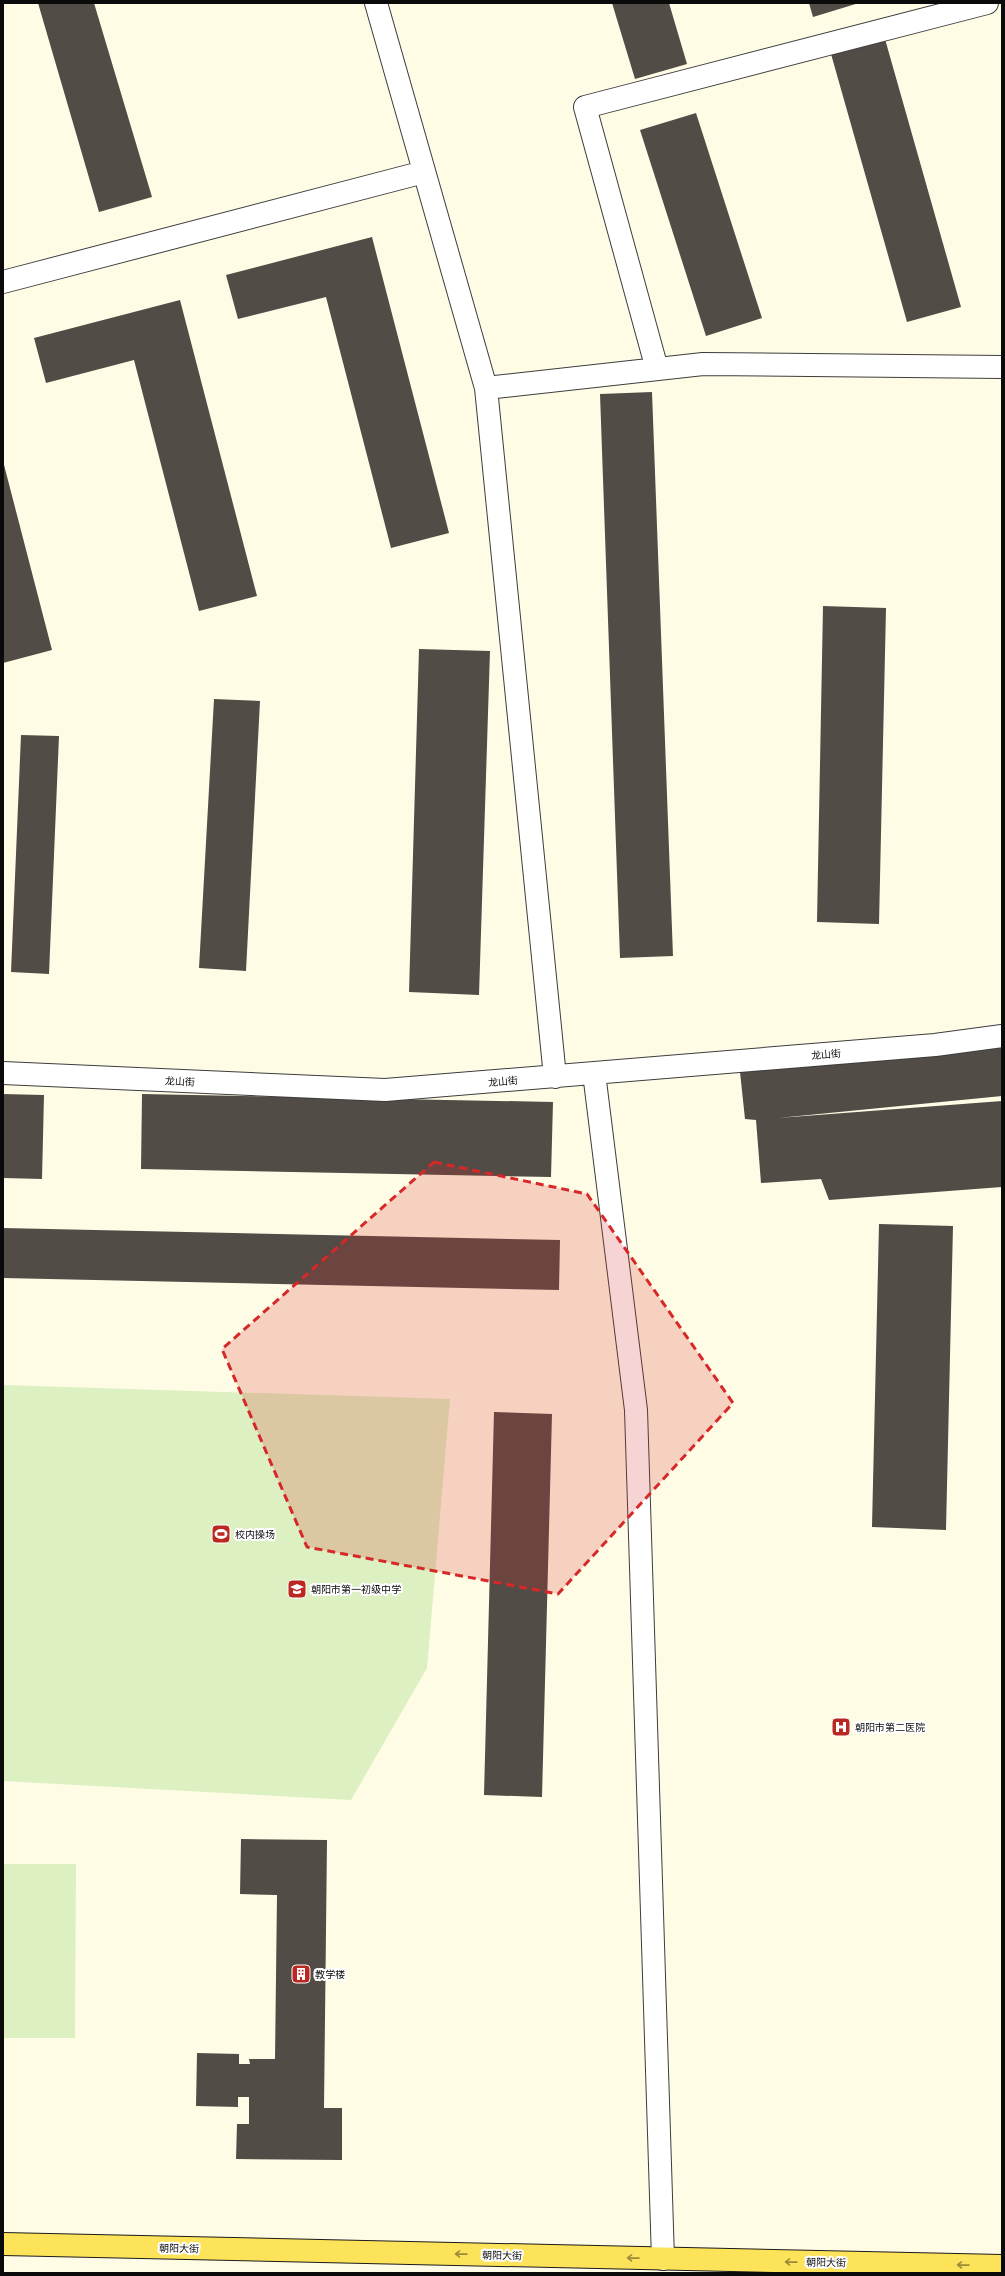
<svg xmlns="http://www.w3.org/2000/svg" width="1005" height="2276" viewBox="0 0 1005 2276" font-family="'PT Serif','Noto Sans SC',serif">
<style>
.pitch{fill:#dcf0c2}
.building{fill:#524c46}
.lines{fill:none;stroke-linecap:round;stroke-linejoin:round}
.minor-casing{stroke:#3d3d3d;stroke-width:24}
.major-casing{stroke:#1b1b1b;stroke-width:24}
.minor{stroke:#fff;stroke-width:22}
.major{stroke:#fce359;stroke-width:22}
.oneway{stroke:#9b8c39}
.marked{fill:#d62828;fill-opacity:0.2;stroke:#d62828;stroke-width:3;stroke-dasharray:8 5;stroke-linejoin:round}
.labels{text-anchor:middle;stroke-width:4;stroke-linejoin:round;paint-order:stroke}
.street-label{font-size:10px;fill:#0a0a0a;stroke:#fff}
.poi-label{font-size:10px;fill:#0a0a0a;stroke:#fff;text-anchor:start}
</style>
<rect width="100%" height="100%" fill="#fffce6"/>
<path class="pitch" d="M3,1385L450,1399L427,1668L351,1800L3,1781Z
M3,1864H76L75,2038H3Z"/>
<path class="building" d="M38,3H94L152,197L99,212Z
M612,3H669L687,64L635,79Z
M809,3H859L813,17Z
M885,39L961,307L907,322L831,54Z
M696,113L762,318L706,336L640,130Z
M372,237L449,533L391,548L326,297L238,319L226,275Z
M180,300L257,596L199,611L134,360L46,383L34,338Z
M652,392L673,956L620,958L600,394Z
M3,461L52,650L3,663Z
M823,606L886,608L879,924L817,922Z
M419,649L490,651L479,995L409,992Z
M214,699L260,701L246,971L199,968Z
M21,735L59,736L49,974L11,972Z
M1002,1046V1096L778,1118L1002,1101V1187L829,1200L821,1179L761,1183L756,1120L745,1119L740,1072Z
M3,1094L44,1095L42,1179L3,1178Z
M142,1094L553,1102L551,1177L141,1169Z
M879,1224L953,1226L946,1530L872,1527Z
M3,1228L560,1240L559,1290L3,1278Z
M494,1412L552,1414L542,1797L484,1795Z
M241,1839L327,1840L324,2108H342V2160L236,2159L237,2124H249V2097H238V2107L196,2106L197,2053L239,2054V2064H250L249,2059H275L277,1895L240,1894Z"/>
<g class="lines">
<defs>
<path id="minor" d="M376,3L486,388L555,1077
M3,282L424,172
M657,369L585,107L987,3
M486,388L703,364L1002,367
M3,1073L385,1090L935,1045L1002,1036
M594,1073L636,1410L663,2259"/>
<path id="major" d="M3,2244L1002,2266"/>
</defs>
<use href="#minor" class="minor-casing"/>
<use href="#major" class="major-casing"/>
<use href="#minor" class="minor"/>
<use href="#major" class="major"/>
</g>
<defs><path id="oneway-shaft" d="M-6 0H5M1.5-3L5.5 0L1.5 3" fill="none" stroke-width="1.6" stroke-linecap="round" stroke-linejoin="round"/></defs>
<g class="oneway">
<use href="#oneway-shaft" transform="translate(461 2254) rotate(-179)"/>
<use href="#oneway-shaft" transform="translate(633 2258) rotate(-179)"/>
<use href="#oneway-shaft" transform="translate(791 2262) rotate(-179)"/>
<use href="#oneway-shaft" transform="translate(963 2265) rotate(-179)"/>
</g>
<path class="marked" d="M434,1162L587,1194L733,1403L558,1594L307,1547L222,1349Z"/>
<defs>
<symbol id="stadium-square" viewBox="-11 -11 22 22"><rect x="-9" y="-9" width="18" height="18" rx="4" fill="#bb2721" stroke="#fff"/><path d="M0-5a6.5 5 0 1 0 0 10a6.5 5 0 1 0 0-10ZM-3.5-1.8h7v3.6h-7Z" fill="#fff"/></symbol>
<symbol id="school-square" viewBox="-11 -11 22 22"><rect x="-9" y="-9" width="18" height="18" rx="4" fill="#bb2721" stroke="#fff"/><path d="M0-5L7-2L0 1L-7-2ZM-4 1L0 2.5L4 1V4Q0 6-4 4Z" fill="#fff"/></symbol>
<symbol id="hospital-square" viewBox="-11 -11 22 22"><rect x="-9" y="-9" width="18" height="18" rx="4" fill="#bb2721" stroke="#fff"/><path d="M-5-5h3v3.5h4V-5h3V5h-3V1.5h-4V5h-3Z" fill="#fff"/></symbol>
<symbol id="building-square" viewBox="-11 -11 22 22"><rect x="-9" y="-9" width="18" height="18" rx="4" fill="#bb2721" stroke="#fff"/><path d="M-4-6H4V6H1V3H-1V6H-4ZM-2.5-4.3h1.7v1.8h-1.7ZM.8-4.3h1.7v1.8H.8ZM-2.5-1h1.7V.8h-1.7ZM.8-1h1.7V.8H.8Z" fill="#fff"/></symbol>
</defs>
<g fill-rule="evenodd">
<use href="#stadium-square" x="210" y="1523" width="22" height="22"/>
<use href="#school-square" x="286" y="1578" width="22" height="22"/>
<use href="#hospital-square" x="830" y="1716" width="22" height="22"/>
<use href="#building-square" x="290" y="1963" width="22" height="22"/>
</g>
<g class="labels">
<g class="street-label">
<text transform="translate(826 1054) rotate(-5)" y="4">龙山街</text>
<text transform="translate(180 1081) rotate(3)" y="4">龙山街</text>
<text transform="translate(503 1081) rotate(-5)" y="4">龙山街</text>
<text transform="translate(179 2248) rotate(1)" y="4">朝阳大街</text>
<text transform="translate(502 2255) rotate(1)" y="4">朝阳大街</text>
<text transform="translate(826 2262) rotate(1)" y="4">朝阳大街</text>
</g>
<g class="poi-label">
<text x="235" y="1538">校内操场</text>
<text x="311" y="1593">朝阳市第一初级中学</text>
<text x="855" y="1731">朝阳市第二医院</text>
<text x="315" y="1978">教学楼</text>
</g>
</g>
<rect width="1005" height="2276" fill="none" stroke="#0a0a0a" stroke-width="8"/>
</svg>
